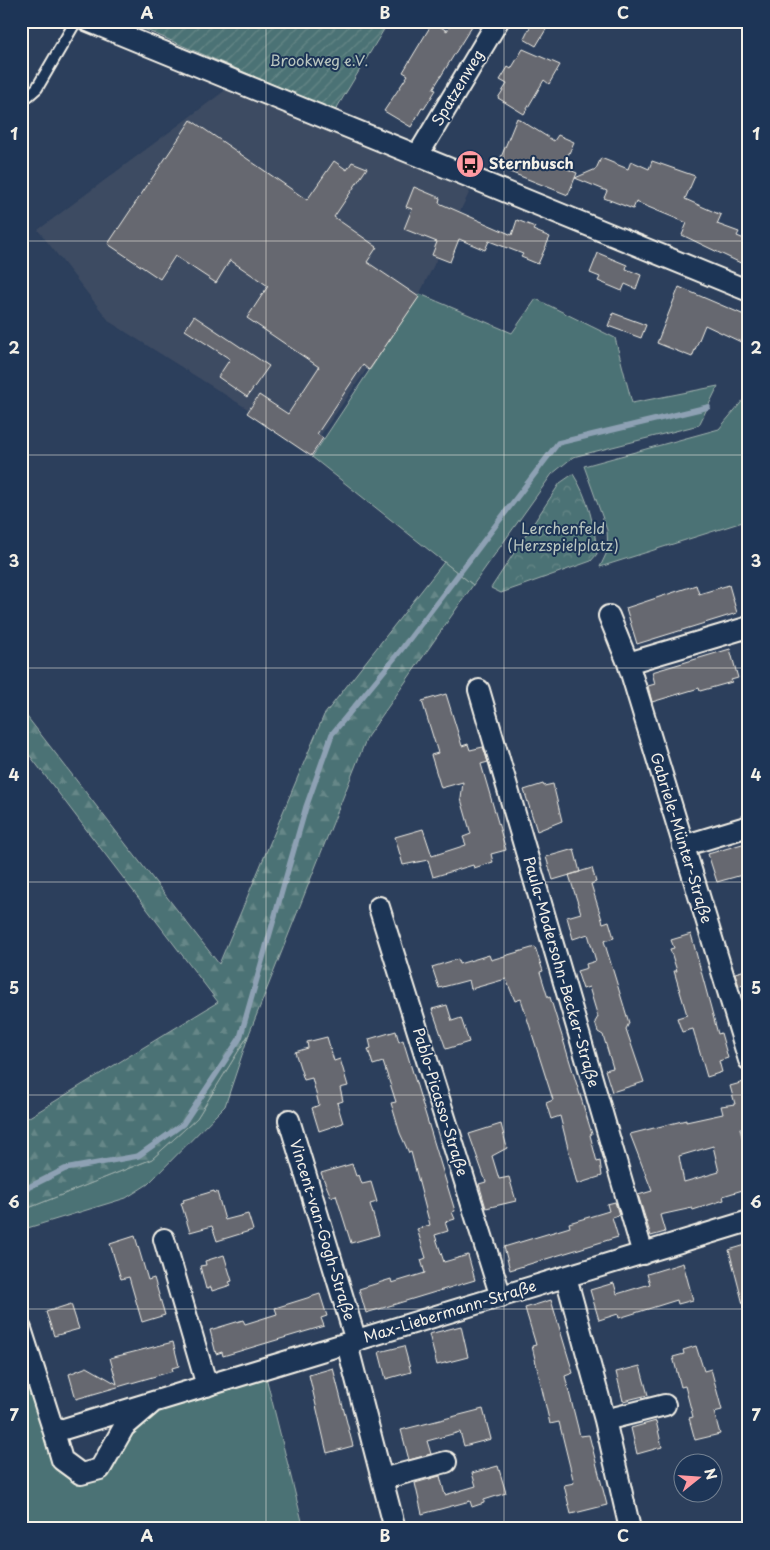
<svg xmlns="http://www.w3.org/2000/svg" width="770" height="1550" viewBox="0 0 770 1550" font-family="'Playpen Sans',sans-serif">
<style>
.built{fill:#3d4b62}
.grass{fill:#4c7274;stroke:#a0b2ae}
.forest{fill:url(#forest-firs);stroke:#a0b2ae}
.park{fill:url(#park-crowns);stroke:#a0b2ae}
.garden{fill:url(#garden-furrows);stroke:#a0b2ae}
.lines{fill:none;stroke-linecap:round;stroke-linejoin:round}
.stream{stroke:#8ea1b4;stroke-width:5.5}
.building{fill:#666870;stroke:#f4f1e8;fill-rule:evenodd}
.lane-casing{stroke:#f4f1e8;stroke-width:14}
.street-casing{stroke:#f4f1e8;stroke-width:24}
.lane{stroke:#1d3557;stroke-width:10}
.street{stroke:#1d3557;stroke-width:20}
.grid{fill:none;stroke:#f4f1e8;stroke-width:1;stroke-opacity:0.55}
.labels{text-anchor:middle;stroke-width:4;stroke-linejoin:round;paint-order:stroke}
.park-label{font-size:15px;fill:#b9c5bf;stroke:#1d3557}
.street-label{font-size:15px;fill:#f4f1e8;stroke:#1d3557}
.poi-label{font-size:15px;font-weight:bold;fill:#f4f1e8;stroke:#1d3557;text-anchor:start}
.neatline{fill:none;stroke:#f4f1e8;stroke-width:2}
.grid-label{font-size:16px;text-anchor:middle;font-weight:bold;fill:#f4f1e8}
</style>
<defs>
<pattern id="forest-firs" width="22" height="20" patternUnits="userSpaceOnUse" patternTransform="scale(1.25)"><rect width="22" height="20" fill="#4c7274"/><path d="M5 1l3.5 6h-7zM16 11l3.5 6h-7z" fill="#668788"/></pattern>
<pattern id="park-crowns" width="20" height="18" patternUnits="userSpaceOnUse" patternTransform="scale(1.25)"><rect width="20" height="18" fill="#4c7274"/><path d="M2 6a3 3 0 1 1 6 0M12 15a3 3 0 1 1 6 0" fill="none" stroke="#668788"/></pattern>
<pattern id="garden-furrows" width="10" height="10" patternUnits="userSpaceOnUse" patternTransform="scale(1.25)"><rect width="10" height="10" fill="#4c7274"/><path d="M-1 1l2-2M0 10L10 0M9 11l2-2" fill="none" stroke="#668788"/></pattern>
</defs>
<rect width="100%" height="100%" fill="#2c3f5c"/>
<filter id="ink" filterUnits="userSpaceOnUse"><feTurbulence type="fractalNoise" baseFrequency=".02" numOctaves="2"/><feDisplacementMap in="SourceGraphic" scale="10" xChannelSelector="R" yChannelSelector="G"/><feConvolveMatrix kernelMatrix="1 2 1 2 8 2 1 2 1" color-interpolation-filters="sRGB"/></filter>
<g filter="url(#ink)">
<path class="built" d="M231,86L470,191L420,293L311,449L110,322L38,230Z"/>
<path class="grass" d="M420,294L512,333L536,299L615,338L632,403L718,386L699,425L573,457L552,474L473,585L312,457Z
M749,393V520L600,567L608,550L607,530L584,466L719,429Z
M249,1034L225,1106L148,1184L126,1198L21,1230V1211L152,1159L197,1118Z
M21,1358L55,1469L79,1483L132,1430L159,1409L266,1377L304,1529H21Z"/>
<path class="forest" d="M444,562L473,585L367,737L249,1034L197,1118L152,1159L21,1211V1122L218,1002L21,744V709L219,964L324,715Z"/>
<path class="park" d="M573,474C588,497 595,527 597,554L591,561L501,593L491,588L560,483Z"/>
<path class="garden" d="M125,21H389L335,111Z"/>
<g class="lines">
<path class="stream" d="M21,1191L65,1169L138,1156L183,1124L240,1038L306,807L332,734L401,650L558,443L708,407"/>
</g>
<path class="building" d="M453,21H475L433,89L436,90L424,109L422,108L411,127L384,111L408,75L403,72L433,22L447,31Z
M533,21H551L536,46L524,39Z
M523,49L560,65L549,84L544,80L524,114L498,98L507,84L500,80L508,67L511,69Z
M517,118L554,141L558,135L574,142L563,167L577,173L575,178L596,169L601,158L628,169L631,161L649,169L652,161L695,176L685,199L721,215L717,224L739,232L737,236L749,241V267L682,235L687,223L636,202L633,209L604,198L607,191L575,178L568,195L497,167Z
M191,120L307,200L334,161L347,170L352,162L367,168L334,217L377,247L367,262L419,297L369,370L363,365L317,434L323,438L311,456L247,413L259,395L288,414L319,367L247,318L268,286L230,260L216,283L175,256L160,279L108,244Z
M414,187L440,198L439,203L512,235L517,220L535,227L533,230L550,237L538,264L521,257L523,254L489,241L485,250L459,239L450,262L432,255L437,242L404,229L412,209L406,207Z
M598,253L627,265L626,269L641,275L636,289L625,284L622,291L598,281L600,277L590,273Z
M679,287L749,317V340L743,338L741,342L705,325L692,357L657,343Z
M613,313L646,325L641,338L608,326Z
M194,316L269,366L247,397L218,377L230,359L185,330Z
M696,585L699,594L729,585L737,613L637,644L626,608Z
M730,649L738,678L731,680L732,682L700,691L699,688L652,702L648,686L655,684L652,672Z
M446,694L462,746L468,744L470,750L483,747L488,762L481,764L506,850L491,854L493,862L474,868L473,865L433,877L428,860L403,865L395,837L423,829L432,856L466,845L463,837L471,834L461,799L463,782L441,788L431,755L438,753L422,701Z
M543,784L544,786L553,784L562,821L537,831L524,790Z
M749,842V873L717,882L708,854Z
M574,849L580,872L553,880L546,857Z
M592,868L596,882L591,884L603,923L609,921L614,938L604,941L629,1023L626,1029L644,1082L612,1092L605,1070L613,1068L603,1035L598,1032L595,1022L598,1017L589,987L583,989L577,971L587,968L586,964L596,961L588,934L573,939L567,917L581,913L569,875Z
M691,934L718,1034L721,1033L728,1058L719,1061L722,1072L707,1077L693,1029L682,1032L677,1018L687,1015L674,971H677L670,949L674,948L671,940Z
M535,947L543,971L540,972L548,998L550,997L592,1134L590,1135L597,1162L600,1161L602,1176L577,1184L560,1116L551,1119L546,1103L553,1100L521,999L515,1001L506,979L471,989L469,980L439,988L432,967L458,959L459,964L489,955L491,960Z
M749,969V984L739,986L735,973Z
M447,1005L452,1021L461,1018L469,1042L446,1049L432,1009Z
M396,1031L399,1042L403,1040L455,1211L452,1212L455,1219L445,1222L448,1231L435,1235L444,1262L468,1255L475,1280L366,1313L359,1289L391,1279L392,1283L425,1273L421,1260L426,1258L417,1229L430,1225L411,1152L409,1153L400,1133L391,1103L396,1102L383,1062L373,1065L368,1049L371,1048L369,1039Z
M327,1037L334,1061L340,1059L348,1086L340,1088L343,1101L337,1103L343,1123L319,1131L312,1108L319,1105L312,1078L304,1080L295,1052L308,1048L307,1042Z
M744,1082L749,1098V1135L745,1136L743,1127L740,1128L747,1159L749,1158V1188L723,1196L724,1200L693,1210L692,1208L660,1215L665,1232L651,1236L638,1195L652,1191L630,1134L686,1120V1122L723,1114L721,1106L735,1104L730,1086ZM713,1146L719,1172L684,1182L679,1156Z
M501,1124L507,1148L492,1156L499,1179L509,1177L516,1201L486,1208L479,1184L486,1182L469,1134Z
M352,1164L356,1176L359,1175L362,1184L371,1182L377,1202L370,1204L379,1235L351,1243L336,1195L331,1197L321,1173Z
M214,1191L215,1193L217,1192L225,1220L248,1214L253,1230L217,1241L212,1226L190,1232L181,1203L184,1202L183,1200Z
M615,1202L619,1215L612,1217L618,1237L510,1270L504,1247L570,1227L569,1223L609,1211L607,1204Z
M135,1236L148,1280L154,1278L165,1315L142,1322L129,1277L121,1279L110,1244Z
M749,1244V1308H744L729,1250Z
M224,1255L232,1281L229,1282L231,1285L212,1291L211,1287L206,1289L200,1266L206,1265L205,1261Z
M683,1263L693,1300L678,1304L677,1300L619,1318L618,1314L599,1320L590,1290L614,1283L617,1294L650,1284L647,1274Z
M320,1294L327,1316L321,1318L324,1326L223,1356L222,1352L216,1354L210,1330L243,1320L245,1324L277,1314L275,1308Z
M551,1300L573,1373L565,1376L580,1436L589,1435L607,1505L571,1514L564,1485L574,1483L559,1422L550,1424L532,1346L536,1345L525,1308Z
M71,1304L79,1329L54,1336L46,1312Z
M461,1326L468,1357L437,1365L429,1334Z
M173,1342L179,1366L172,1368L173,1371L76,1399L69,1374L87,1367L117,1384L110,1358Z
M404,1346L411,1372L386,1379L379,1352Z
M696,1346L704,1371L711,1369L722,1410L714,1412L720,1434L695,1440L689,1418L693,1417L685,1386L681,1387L673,1357L684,1354L683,1350Z
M640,1366L648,1395L623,1401L616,1372Z
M333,1368L353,1446L327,1453L309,1375Z
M483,1409L491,1439L464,1446L460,1432L427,1441L431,1454L409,1460L401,1430Z
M656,1421L662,1447L637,1454L631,1428Z
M498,1466L506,1493L484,1500V1503L472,1507L470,1501L422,1514L415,1483L440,1476L445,1495L476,1486L472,1473Z"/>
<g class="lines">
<defs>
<path id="lane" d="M21,102L37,88L76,21"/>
<path id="street" d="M88,21L749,291
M418,155L498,21
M609,616L628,663L749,1060
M628,663L749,627
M479,690L643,1254
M683,846L749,826
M379,907L501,1297
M289,1120L356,1341
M164,1239L207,1386
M566,1277L605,1420L630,1529
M21,1329L54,1432
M347,1344L395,1529
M151,1404L124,1427L100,1469L81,1474L62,1460L54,1432L749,1221
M605,1420L665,1405
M382,1479L446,1462"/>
</defs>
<use href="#lane" class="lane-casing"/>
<use href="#street" class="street-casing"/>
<use href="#lane" class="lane"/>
<use href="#street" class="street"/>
</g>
</g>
<path class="grid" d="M266,21V1529M504,21V1529M21,241H749M21,455H749M21,668H749M21,882H749M21,1095H749M21,1309H749"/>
<defs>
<symbol id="bus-disc" viewBox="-11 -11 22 22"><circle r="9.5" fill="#ff9aa2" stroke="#1d3557"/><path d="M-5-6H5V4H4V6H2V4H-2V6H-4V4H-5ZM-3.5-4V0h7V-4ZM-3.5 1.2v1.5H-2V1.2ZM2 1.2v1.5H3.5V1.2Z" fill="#111"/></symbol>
</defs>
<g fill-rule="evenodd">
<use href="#bus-disc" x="454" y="148" width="32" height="32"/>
</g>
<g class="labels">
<g class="park-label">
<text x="319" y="66">Brookweg e.V.</text>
<text x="563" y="534">Lerchenfeld<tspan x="563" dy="17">(Herzspielplatz)</tspan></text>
</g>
<g class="street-label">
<text transform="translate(458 88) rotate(-59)" y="5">Spatzenweg</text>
<text transform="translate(681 838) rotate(73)" y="5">Gabriele-Münter-Straße</text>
<text transform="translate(561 972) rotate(74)" y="5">Paula-Modersohn-Becker-Straße</text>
<text transform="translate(440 1102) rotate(73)" y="5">Pablo-Picasso-Straße</text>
<text transform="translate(322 1230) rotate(73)" y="5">Vincent-van-Gogh-Straße</text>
<text transform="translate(450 1312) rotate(-17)" y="5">Max-Liebermann-Straße</text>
</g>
<g class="poi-label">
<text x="489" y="169">Sternbusch</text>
</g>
</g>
<rect width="770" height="1550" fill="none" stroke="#1d3557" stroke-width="55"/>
<g transform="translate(698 1478) rotate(73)"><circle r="24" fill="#1d3557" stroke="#738091"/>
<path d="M0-4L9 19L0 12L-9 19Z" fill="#ff9aa2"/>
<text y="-8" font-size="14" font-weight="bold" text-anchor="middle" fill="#f4f1e8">N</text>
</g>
<rect x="28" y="28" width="714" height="1494" class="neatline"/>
<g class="grid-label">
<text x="147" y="19">A</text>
<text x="385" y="19">B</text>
<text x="623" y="19">C</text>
<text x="14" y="140">1</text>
<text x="756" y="140">1</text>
<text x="14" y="354">2</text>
<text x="756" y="354">2</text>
<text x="14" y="567">3</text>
<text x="756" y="567">3</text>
<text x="14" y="781">4</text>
<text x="756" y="781">4</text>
<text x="14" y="994">5</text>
<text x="756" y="994">5</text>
<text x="14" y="1208">6</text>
<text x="756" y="1208">6</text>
<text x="14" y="1421">7</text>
<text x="756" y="1421">7</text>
<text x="147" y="1542">A</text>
<text x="385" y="1542">B</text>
<text x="623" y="1542">C</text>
</g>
</svg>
